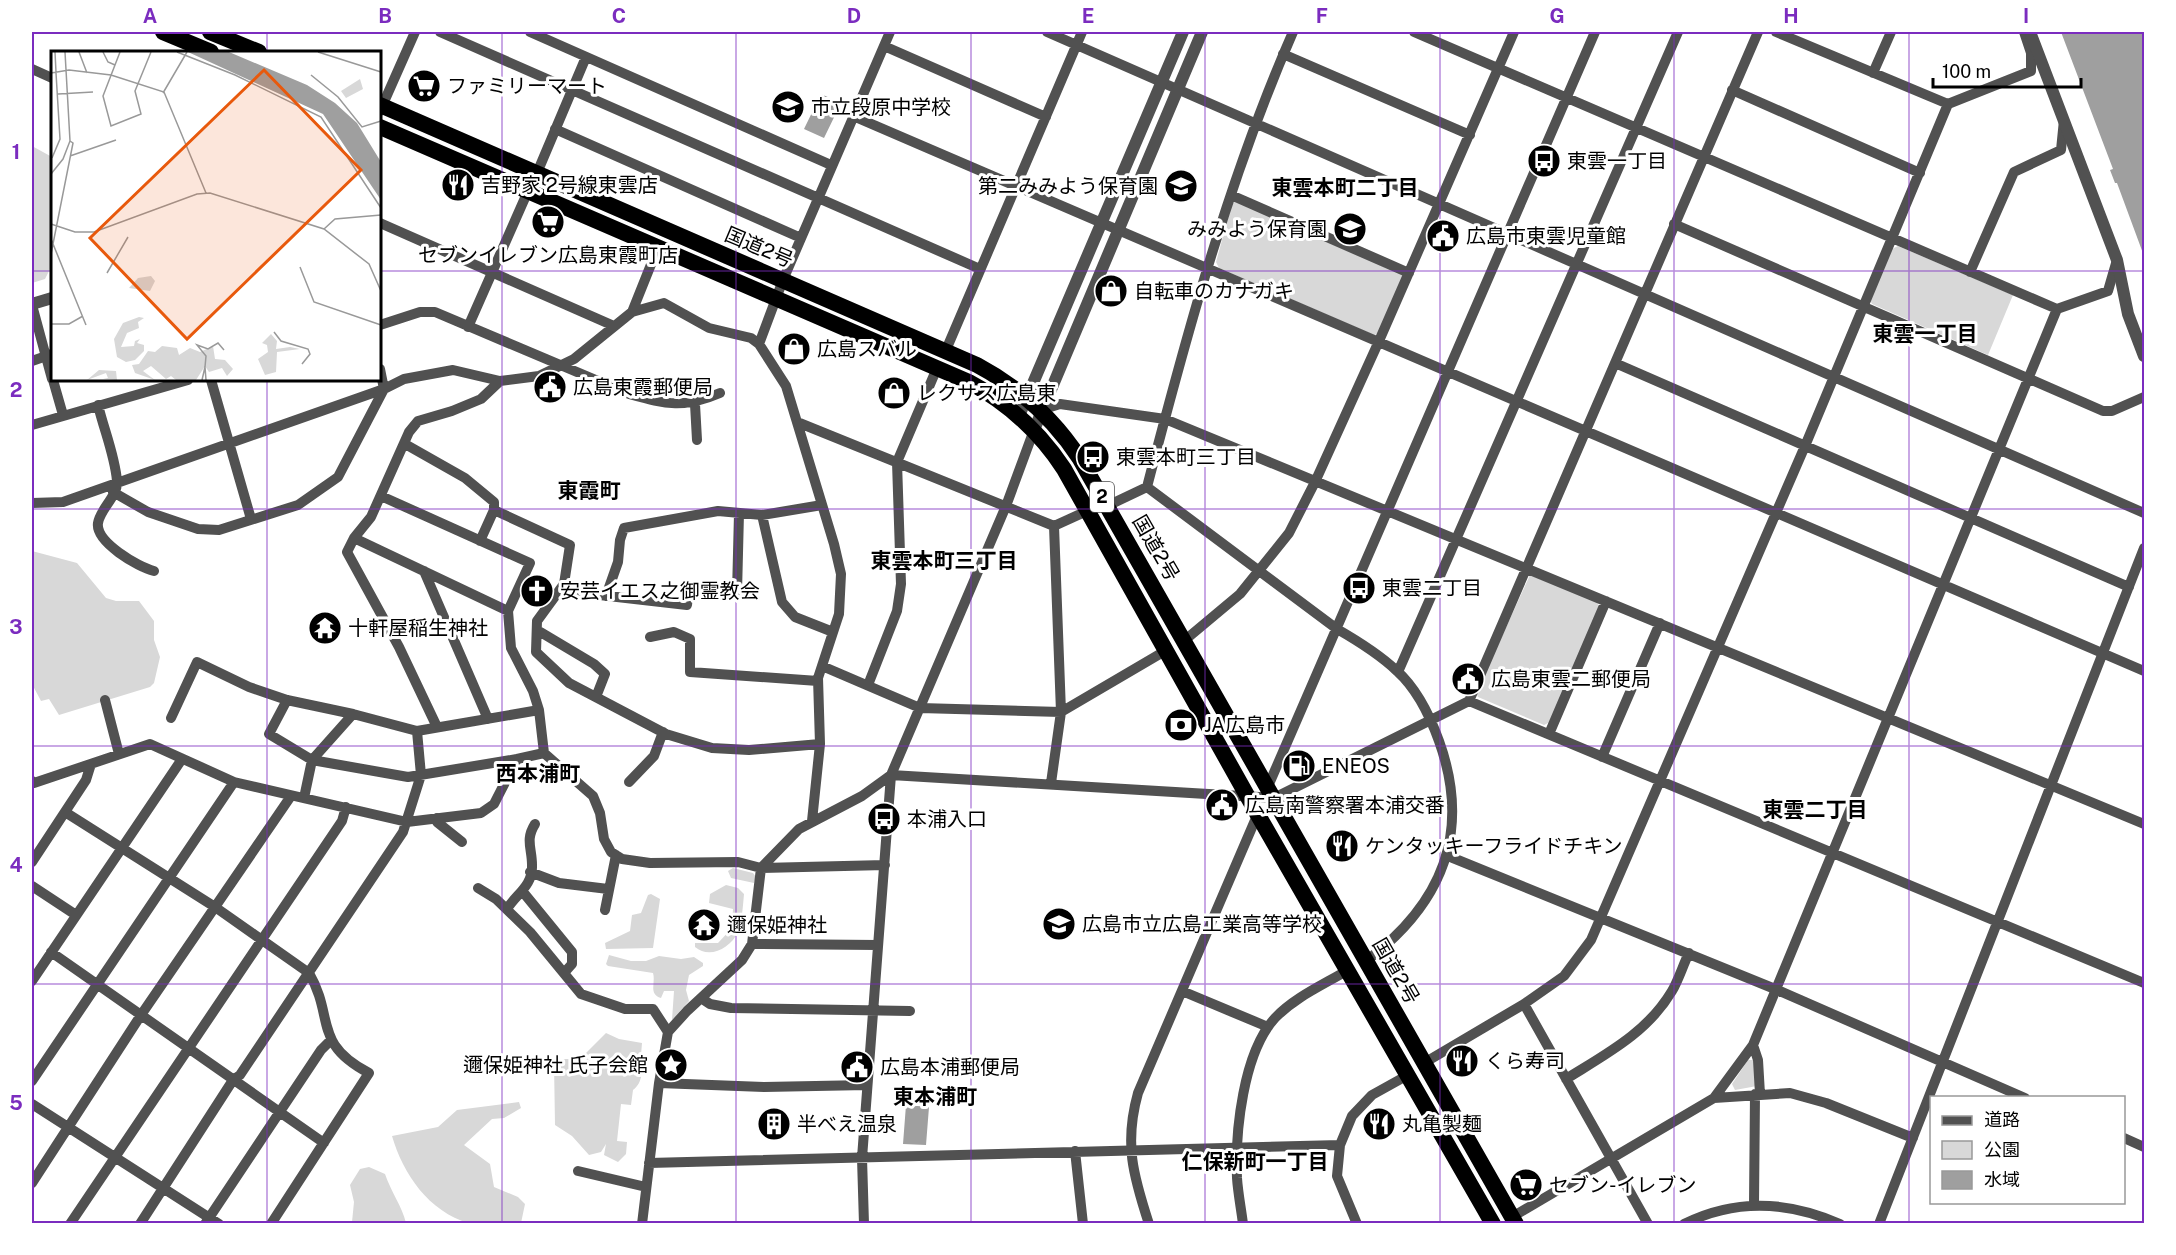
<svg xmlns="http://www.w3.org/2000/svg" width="2176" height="1255" viewBox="0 0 2176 1255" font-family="'Public Sans','Noto Sans JP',sans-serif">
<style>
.green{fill:#d8d8d8}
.water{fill:#9f9f9f}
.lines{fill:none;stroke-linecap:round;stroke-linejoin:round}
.minor{stroke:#515151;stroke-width:10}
.tertiary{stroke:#515151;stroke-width:12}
.trunk{stroke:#000;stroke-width:16}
.grid{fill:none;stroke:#7b2cbf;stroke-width:1.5;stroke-opacity:0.55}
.labels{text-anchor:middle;stroke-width:6;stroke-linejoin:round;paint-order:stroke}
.shield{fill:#fff;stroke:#4c4c4c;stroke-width:1.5}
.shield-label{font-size:18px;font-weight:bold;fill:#000}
.poi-label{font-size:20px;fill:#000;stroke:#fff;text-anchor:start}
.street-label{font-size:20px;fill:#000;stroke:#fff}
.neighbourhood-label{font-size:21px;font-weight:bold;fill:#000;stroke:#fff}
.inset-road{fill:none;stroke:#999;stroke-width:1.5}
.view{fill:#e8590c;fill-opacity:0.15;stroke:#e8590c;stroke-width:3}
.inset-edge{fill:none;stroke:#000;stroke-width:3}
.neatline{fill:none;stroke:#7b2cbf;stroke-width:2}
.grid-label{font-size:20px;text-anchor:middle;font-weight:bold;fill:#7b2cbf}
</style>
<rect width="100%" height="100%" fill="#fff"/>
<path class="green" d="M32,146L52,157V265L45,279L32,283Z
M1237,200L1401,273L1403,278L1378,334L1374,335L1219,268L1216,262L1232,204Z
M1898,246L2013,295L1988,355L1872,304L1870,300L1892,249Z
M32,551L77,563L106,598L116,601H139L154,621V640L160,657L154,683L150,687L59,715L49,699L41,701L32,684Z
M1530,575L1597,602L1599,606L1550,722L1544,725L1478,697L1476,693Z
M733,868L753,873L756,877L754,883L731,878L728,871Z
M726,885L738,888L744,894C743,905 742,922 738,932C730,949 709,959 695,947V943H718L732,928L733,909L709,903L710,894Z
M651,894L660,899L653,948L606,949L605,943L630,931L632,915L641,913L648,895Z
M609,955L631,961H646L659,956L681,959L694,957L703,963V966L689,975L686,990L689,1001L672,1020L674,991H664L661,998C648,994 656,983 653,973L608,966L606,964Z
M606,1033L619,1039L642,1043L641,1055H644C641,1069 644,1082 633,1090L631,1105L621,1104L617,1141L627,1142L626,1154L618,1162L604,1155L606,1144L601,1152L589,1155L572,1136L555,1125L554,1063L561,1059H585L584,1055Z
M1748,1060H1754L1757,1086L1735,1090L1732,1084Z
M519,1102L521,1108L504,1118L492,1119L464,1145L490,1164L494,1187L518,1197L525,1204L521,1223C505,1224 484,1227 469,1223C429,1212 403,1174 392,1136L438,1127L457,1110Z
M369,1167L385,1174C391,1192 402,1206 406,1223L352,1222L354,1202L350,1185L360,1169Z"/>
<path class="water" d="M2061,32H2144V256L2117,183H2115L2110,170L2113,169Z
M821,94L841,103L824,138L804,129Z
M906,1105L929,1107L926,1145L903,1144Z"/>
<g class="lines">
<path class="minor" d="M440,32L980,269
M530,32L831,165
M1047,32L2144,513
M1414,32L2057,309L2108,291L2117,260
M1776,32L1948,104
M884,46L1046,117
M1283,54L1470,135
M32,69L52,78
M1873,73L1891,32
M1732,90L1920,173
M380,111L415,32
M853,116L2144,671
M555,129L801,238
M537,173L586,57
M1231,195L1409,273
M380,223L614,326
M1674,224L2103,411H2112L2144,397
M1970,272L2014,172L2061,150L2064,120
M32,305L52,379
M632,312L664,303L709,328L751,338L759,344L786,386L834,544L841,574L839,614L818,678L820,744L812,821
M380,325L420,312H435L629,394C666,404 683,409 720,393
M468,327L528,191
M759,344L783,280L890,32
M946,350L1082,32
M32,361L52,354
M1615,363L2129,587
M53,380L63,415
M211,380L251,519
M695,404L697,440
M98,405C104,430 115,456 117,481C118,496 100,509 98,523C95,542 138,567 154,571
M1041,410L1060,404L1165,419L2144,824
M797,422L1054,526L1087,511
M32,425L188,380
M405,444L465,478L494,502V510L480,541
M1147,487C1187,333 1229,178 1293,32
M113,492L148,512L198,529L219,530L298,505L338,477L384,389L380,369
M381,496L530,563L508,611L511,648L533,691L539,710L544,753
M32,503L63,502L384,389L404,379L453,370L500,381L539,376L574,359L632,312L658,247
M1107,506L1147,487L1337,629C1358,641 1379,654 1397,671C1417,689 1430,716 1439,741C1472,833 1442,904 1366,961
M494,510L570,545L564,584L537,621L536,652L569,683L666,734L712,748L749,750L820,744
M762,515L782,602L795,617L833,632
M354,538L508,611
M424,571L488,719
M564,584L582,593L687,605L689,587L737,593L739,513
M606,596L618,562L620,540L624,528L718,511L762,515L822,505
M537,630L594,664L605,674L596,697
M650,637L674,632L690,639V672L818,681
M1185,640L1240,594L1289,533L1315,482L1379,341L1514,32
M822,666L920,708L1061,712L1165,651
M1398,672L1678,32
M868,685L897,611L901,584L897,462L937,368
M105,700L119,754
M287,700L269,734L312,760L408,777L517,759
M1469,701L2144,983
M171,718L197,662L249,687L287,700L353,714
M437,727L399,647L347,552L354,538L371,517L409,432L418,421L452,411L481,399L500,381
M1549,734L1606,601
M1602,757L1660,623
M32,781L34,783L150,744L234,782L407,822L481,813L494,804L517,759L544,753L593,796L600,813L604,839L611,852L622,859L650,863L738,862L761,868L885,865
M629,782L654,756L663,732
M1051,783L1061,712L1054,526
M1266,791L1595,32
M304,798L312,760L353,714L417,731L539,710
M65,812L215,907L309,973C335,1018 312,1043 369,1073L271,1224
M437,818V822L462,842
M1448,856L1775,989L2025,1098
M32,862L86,780L91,764
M530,872L559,883L608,889
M32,886L76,915
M478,888L496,899L530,932L581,994L625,1009H653L668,1032
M523,892L572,952V964L564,973
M507,909C516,894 533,886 532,865C532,848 525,840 535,824
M605,910L616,855
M752,944L878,945
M51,952L324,1143
M32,981L182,759
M1182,991L1268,1027
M701,998L710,1004L731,1008L910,1011
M1524,1004L1648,1224
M1753,1045L1758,1060L1760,1094
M1424,1063L1524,1004L1564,976L1591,940L1805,446L1948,104L2031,71V53L2024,32
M1566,1079C1606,1054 1647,1033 1672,991C1679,979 1683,965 1689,953
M32,1081L234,782
M659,1083L764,1087L867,1085
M1714,1098L1753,1045L2057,309
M32,1104L219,1224
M2124,1138L2144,1147
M1075,1151L1083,1224
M649,1163L1340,1145
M578,1171L646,1187
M32,1183L141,1015L291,796
M1754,1204L1755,1094
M1512,1217L1714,1098L1790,1093L1826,1103L1913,1138
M70,1224L342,821L346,807
M140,1224L233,1080L240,1075L403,832L421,775L417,731
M205,1224L321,1050L331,1040
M642,1224L659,1083L668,1032L687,1011L742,960L752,944L761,868L799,829L862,796L891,775L1274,798L1469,701L1758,32
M864,1224L862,1158L891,775L1006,506L1034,430
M1149,1224C1133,1175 1124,1143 1138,1093L1259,811
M1243,1224C1241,1208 1238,1193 1237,1178C1235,1132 1243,1053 1275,1018C1295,997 1323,985 1348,970
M1357,1224L1337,1176L1340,1145L1352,1116L1372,1095L1408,1075
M1684,1224C1736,1198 1788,1201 1840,1224
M1879,1224L2144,548"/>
<path class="tertiary" d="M2030,32L2117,260L2128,314L2144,356
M32,304L52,298
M1019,416L1183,32
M1034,430L1202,32"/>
<path class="trunk" d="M163,32L211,52
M210,32L259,52
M380,105L977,365C1020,388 1054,419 1080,459L1516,1224
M380,127L969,382C1008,403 1039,431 1064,469L1258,815L1493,1224"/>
</g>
<path class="grid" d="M267,32V52M502,32V1224M736,32V1224M971,32V1224M1205,32V1224M1440,32V1224M1674,32V1224M1909,32V1224M32,271H52M380,271H2144M267,380V1224M32,509H2144M32,746H2144M32,984H2144"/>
<defs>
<symbol id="supermarket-disc" viewBox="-11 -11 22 22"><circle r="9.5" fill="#000" stroke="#fff"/><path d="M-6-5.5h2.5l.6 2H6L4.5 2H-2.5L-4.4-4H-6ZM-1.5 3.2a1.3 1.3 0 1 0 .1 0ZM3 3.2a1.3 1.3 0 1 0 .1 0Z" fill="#fff"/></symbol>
<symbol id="school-disc" viewBox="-11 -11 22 22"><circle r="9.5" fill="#000" stroke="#fff"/><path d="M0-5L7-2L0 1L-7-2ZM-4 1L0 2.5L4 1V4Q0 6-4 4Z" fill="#fff"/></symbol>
<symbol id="bus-disc" viewBox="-11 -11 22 22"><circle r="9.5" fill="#000" stroke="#fff"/><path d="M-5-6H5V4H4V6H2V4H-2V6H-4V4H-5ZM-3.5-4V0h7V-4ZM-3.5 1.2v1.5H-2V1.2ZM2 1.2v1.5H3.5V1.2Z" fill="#fff"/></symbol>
<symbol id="restaurant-disc" viewBox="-11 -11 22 22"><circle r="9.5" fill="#000" stroke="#fff"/><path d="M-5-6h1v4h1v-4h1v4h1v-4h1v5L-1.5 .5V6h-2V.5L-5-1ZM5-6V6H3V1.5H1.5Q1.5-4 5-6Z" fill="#fff"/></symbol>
<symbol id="civic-disc" viewBox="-11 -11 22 22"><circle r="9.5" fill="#000" stroke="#fff"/><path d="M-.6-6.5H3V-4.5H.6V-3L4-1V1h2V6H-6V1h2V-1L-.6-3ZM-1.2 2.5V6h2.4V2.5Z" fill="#fff"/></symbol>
<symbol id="shop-disc" viewBox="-11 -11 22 22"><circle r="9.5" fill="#000" stroke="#fff"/><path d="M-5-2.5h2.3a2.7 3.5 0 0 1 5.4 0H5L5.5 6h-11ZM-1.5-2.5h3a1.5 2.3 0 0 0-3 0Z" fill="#fff"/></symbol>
<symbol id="church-disc" viewBox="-11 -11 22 22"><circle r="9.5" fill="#000" stroke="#fff"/><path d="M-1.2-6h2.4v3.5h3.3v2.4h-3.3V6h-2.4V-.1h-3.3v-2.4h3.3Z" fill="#fff"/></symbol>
<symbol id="temple-disc" viewBox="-11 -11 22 22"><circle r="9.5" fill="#000" stroke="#fff"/><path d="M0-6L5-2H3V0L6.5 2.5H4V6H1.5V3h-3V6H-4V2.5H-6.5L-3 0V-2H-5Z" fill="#fff"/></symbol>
<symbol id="bank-disc" viewBox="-11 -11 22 22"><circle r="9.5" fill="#000" stroke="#fff"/><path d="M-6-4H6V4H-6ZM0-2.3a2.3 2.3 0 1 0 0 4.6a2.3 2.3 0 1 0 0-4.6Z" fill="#fff"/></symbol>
<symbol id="fuel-disc" viewBox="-11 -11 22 22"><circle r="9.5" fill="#000" stroke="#fff"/><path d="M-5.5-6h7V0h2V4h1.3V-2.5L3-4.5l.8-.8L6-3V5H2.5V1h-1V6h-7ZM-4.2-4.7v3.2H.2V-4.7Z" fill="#fff"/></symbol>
<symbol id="sight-disc" viewBox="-11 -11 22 22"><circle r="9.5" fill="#000" stroke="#fff"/><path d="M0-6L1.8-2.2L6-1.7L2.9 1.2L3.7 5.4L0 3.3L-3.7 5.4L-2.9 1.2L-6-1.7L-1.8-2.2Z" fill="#fff"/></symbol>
<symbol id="building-disc" viewBox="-11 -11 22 22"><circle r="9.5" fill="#000" stroke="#fff"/><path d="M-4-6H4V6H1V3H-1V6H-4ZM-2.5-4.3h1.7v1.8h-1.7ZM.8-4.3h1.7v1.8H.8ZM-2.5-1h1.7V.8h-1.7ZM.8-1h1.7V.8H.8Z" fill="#fff"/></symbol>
</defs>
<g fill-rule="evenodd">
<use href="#supermarket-disc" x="405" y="67" width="38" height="38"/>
<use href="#school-disc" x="769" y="88" width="38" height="38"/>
<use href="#bus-disc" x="1525" y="142" width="38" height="38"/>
<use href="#restaurant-disc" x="439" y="166" width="38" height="38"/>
<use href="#school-disc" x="1162" y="167" width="38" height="38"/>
<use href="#supermarket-disc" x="529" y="203" width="38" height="38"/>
<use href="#school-disc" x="1331" y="210" width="38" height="38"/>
<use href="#civic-disc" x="1424" y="217" width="38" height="38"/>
<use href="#shop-disc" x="1092" y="272" width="38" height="38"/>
<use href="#shop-disc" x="775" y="330" width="38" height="38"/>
<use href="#civic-disc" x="531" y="368" width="38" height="38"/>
<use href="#shop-disc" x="875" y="374" width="38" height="38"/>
<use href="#bus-disc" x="1074" y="438" width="38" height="38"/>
<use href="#bus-disc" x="1340" y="569" width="38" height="38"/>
<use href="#church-disc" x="518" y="572" width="38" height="38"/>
<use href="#temple-disc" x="306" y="609" width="38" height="38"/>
<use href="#civic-disc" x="1449" y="660" width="38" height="38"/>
<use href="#bank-disc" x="1162" y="706" width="38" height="38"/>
<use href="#fuel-disc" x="1280" y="747" width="38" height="38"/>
<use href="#civic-disc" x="1203" y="786" width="38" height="38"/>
<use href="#bus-disc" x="865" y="800" width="38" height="38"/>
<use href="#restaurant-disc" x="1323" y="827" width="38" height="38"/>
<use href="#school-disc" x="1040" y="905" width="38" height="38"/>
<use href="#temple-disc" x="685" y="906" width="38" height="38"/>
<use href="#restaurant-disc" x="1443" y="1042" width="38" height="38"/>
<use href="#sight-disc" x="652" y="1046" width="38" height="38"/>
<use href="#civic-disc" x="838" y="1048" width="38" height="38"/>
<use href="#building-disc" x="755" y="1105" width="38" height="38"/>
<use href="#restaurant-disc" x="1360" y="1105" width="38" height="38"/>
<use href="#supermarket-disc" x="1507" y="1166" width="38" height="38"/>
</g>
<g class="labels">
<rect class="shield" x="1090" y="482" width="24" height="30" rx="4.5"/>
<g class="shield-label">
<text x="1102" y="503">2</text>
</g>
<g class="poi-label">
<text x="447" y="93">ファミリーマート</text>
<text x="811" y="114">市立段原中学校</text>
<text x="1567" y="168">東雲一丁目</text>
<text x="481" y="192">吉野家 2号線東雲店</text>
<text x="1158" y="193" text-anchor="end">第二みみよう保育園</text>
<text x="1327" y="236" text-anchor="end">みみよう保育園</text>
<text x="1466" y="243">広島市東雲児童館</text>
<text x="548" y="262" text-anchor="middle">セブンイレブン広島東霞町店</text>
<text x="1134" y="298">自転車のカナガキ</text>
<text x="817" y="356">広島スバル</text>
<text x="573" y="394">広島東霞郵便局</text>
<text x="917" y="400">レクサス広島東</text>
<text x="1116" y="464">東雲本町三丁目</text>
<text x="1382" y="595">東雲二丁目</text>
<text x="560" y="598">安芸イエス之御霊教会</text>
<text x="348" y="635">十軒屋稲生神社</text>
<text x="1491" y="686">広島東雲二郵便局</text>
<text x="1204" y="732">JA広島市</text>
<text x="1322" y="773">ENEOS</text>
<text x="1245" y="812">広島南警察署本浦交番</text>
<text x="907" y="826">本浦入口</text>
<text x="1365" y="853">ケンタッキーフライドチキン</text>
<text x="1082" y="931">広島市立広島工業高等学校</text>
<text x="727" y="932">邇保姫神社</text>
<text x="1485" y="1068">くら寿司</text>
<text x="648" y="1072" text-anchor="end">邇保姫神社 氏子会館</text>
<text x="880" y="1074">広島本浦郵便局</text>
<text x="797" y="1131">半べえ温泉</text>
<text x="1402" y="1131">丸亀製麺</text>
<text x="1549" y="1192">セブン-イレブン</text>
</g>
<g class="street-label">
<text transform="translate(759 247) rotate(23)" y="7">国道2号</text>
<text transform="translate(1156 548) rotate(60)" y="7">国道2号</text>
<text transform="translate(1396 971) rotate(60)" y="7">国道2号</text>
</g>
<g class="neighbourhood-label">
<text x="1345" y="195">東雲本町二丁目</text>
<text x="1925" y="341">東雲一丁目</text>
<text x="589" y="498">東霞町</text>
<text x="944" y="568">東雲本町三丁目</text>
<text x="538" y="781">西本浦町</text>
<text x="1815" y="817">東雲二丁目</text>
<text x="935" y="1104">東本浦町</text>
<text x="1255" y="1169">仁保新町一丁目</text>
</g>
</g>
<g transform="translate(51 51)">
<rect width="330" height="330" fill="#fff"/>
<path d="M309,28L312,38L295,47L290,40ZM100,225L104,230L99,240L78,237L87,227ZM88,266L93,267L87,271L88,277L76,282L70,296L83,295L84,290L89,288L86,292L93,294V300L84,309L75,311L66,306L63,288L72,272ZM220,283L226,290L225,298L239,296L249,298L226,301L225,321L214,324L207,308L217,301L216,294L211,292ZM111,295L126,297L128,304L139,297L149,301L162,295L164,308L174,309L182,318L176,325L171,317L158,321L154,315L145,329H125L120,325L115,328L100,315L92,320L104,329L84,322L81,314L88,313L97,300L104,301ZM48,319L65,320L66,329L52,328L57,327L55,322L36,329Z" fill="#d8d8d8"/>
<path d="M137,1H178L256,34L284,52L306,72L330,111V149L272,63Z" fill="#9f9f9f"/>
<path class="inset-road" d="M4,1L5,21M28,1L36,22M52,1L57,11L64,14M69,1L52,45L60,75L90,63L84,40L100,1M126,1L184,24L270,66L330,157M267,1L330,21M0,22L18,19L60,24L113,41L155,142M260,24L287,46L311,76L330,70M112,42L136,1M7,43L42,41M19,105L65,89M1,107L9,88L5,22M0,123L12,108L19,90L14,1M0,173L24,181H43L146,143L159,142L273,178L318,213L330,240M273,178L284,168L330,164M0,188L35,274M0,203L22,92L19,90M249,216L263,251L330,274M56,222L77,186M0,273H18L32,265M223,281L230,290L257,298L259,303L251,313M154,316L155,305L146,294L157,298L167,292L173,299M151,329L154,316L155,329"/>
<path class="view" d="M213,19L310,119L136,288L39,187Z"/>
<rect width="330" height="330" class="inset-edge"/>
</g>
<rect width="2176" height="1255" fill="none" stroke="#ffffff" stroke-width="66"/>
<rect x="1930" y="1096" width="195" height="108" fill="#ffffff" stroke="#999999" stroke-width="1.5"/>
<rect x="1942" y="1116" width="30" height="9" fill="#515151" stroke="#999999" stroke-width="1.5"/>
<text x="1984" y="1126" font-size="18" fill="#000000">道路</text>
<rect x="1942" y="1141" width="30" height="18" fill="#d8d8d8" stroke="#999999" stroke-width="1.5"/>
<text x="1984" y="1156" font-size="18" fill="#000000">公園</text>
<rect x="1942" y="1171" width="30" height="18" fill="#9f9f9f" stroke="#999999" stroke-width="1.5"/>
<text x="1984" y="1186" font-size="18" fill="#000000">水域</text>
<path d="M1933 78v9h148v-9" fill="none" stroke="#000000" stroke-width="3"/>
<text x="1942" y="78" font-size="18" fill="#000000" stroke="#ffffff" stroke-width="4.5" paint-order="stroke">100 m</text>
<rect x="33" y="33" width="2110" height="1189" class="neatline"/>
<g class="grid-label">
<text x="150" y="23">A</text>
<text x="385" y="23">B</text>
<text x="619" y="23">C</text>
<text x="854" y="23">D</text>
<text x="1088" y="23">E</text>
<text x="1322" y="23">F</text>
<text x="1557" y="23">G</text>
<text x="1791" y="23">H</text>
<text x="2026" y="23">I</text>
<text x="16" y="159">1</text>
<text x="16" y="397">2</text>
<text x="16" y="634">3</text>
<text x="16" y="872">4</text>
<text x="16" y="1110">5</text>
</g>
</svg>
